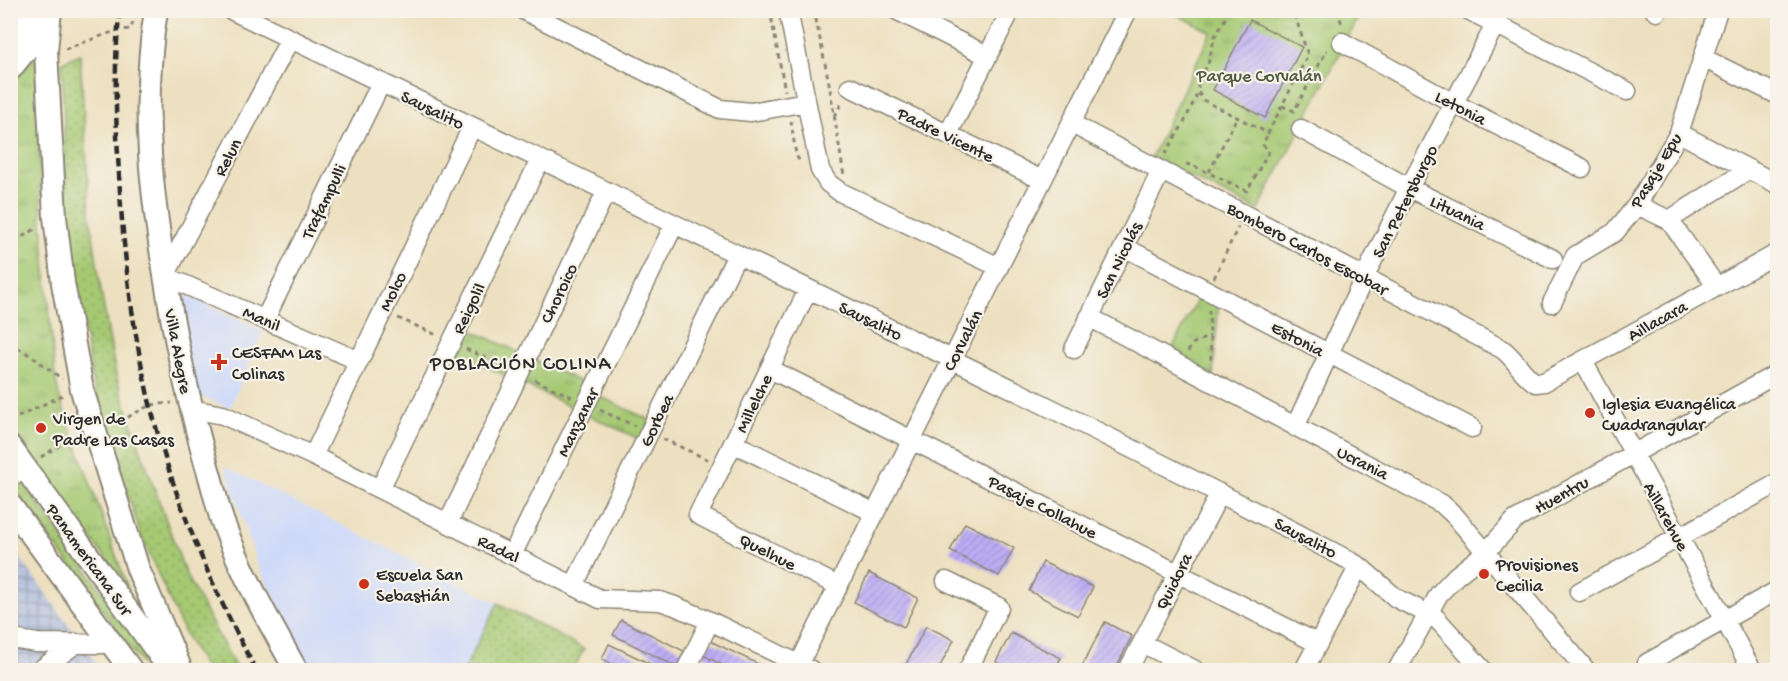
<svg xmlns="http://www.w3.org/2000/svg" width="1788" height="681" viewBox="0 0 1788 681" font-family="'Gochi Hand',sans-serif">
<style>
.built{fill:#cfdaf9}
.industrial{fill:url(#industrial-grid)}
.grass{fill:url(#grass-dots);stroke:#687a4f;stroke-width:1.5}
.park{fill:url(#park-tufts);stroke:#687a4f;stroke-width:1.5}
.building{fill:url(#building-hatch)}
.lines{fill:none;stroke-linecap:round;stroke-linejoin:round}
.minor-casing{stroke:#8c8676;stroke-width:21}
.major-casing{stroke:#8c8676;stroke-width:26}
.path{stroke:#8c8676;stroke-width:3;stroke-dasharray:4.5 4.5;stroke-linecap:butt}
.minor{stroke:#fff;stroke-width:18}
.major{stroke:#fff;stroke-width:22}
.rail{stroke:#2b2b2b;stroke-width:4.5;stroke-dasharray:9 4.5;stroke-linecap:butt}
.poi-dot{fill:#c8321e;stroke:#f7f3e8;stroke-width:2}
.labels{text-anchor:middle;stroke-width:4.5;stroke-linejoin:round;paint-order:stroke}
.park-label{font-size:18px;fill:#505a41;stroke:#f7f3e8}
.street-label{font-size:18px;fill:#2b2b2b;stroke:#f7f3e8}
.poi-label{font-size:18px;fill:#2b2b2b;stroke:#f7f3e8;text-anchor:start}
.neighbourhood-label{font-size:20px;letter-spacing:1.5px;fill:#2b2b2b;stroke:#f7f3e8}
</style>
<defs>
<pattern id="industrial-grid" width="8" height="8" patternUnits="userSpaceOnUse" patternTransform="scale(1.5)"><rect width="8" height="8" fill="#bac4de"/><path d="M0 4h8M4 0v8" fill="none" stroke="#979fb4"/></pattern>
<pattern id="grass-dots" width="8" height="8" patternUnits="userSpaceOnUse" patternTransform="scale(1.5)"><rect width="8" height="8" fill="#a6c973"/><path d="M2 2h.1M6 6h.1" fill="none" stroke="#87a35f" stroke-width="1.8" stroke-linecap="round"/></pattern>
<pattern id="park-tufts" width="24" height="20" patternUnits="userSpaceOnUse" patternTransform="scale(1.5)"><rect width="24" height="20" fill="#a6c973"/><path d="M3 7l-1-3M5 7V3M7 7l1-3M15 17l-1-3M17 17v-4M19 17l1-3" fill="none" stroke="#87a35f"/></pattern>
<pattern id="building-hatch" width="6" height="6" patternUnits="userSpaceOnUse" patternTransform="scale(1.5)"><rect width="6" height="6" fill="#bdaef7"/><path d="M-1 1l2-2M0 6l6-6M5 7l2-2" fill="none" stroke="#9a8ec8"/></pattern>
</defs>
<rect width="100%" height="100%" fill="#f7f3e8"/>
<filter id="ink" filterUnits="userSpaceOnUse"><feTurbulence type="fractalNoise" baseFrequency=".0167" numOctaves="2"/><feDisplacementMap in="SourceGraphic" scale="12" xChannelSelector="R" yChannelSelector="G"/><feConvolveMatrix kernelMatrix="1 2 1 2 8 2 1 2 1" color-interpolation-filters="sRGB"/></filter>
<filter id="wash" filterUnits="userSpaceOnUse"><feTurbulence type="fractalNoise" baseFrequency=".008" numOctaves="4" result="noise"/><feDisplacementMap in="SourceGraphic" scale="24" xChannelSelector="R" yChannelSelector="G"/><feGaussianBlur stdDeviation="1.35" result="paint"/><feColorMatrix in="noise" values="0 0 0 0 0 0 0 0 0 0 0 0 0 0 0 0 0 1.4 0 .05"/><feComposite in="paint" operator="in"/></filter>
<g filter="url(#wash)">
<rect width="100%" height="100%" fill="#ede0c0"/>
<path class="built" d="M177,291L263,331L230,408L194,394Z
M225,467L498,603L464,670H311L258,566Z"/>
<path class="industrial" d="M10,544L92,657L101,670H11Z"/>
<path class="grass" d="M80,54L90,214L102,297L116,376L142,454L186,575L237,670H206L184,633L140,533L92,380L77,283L66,188L62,62Z
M10,465L160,670H146L11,484Z
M498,603L584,649L573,670H464Z"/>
<path class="park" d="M1170,11H1362L1258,210L1151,158L1211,32Z
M36,56L42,224L55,376L59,396L128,589L11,428L10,85Z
M1201,292L1219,301L1213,375L1170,353Z
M467,328L583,383L582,388L650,420L641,440L456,352Z"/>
<g id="blocks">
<path class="building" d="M1250,20L1302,47L1265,118L1213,90Z
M965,523L1014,548L999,576L950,551Z
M1043,562L1093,587L1078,616L1029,591Z
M869,573L918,598L904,627L854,602Z
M10,618L24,636L10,645Z
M621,620L684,651L677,667L613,635Z
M1105,622L1132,636L1115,670H1080Z
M926,626L954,640L938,670H903Z
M1011,633L1061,658L1054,670H1013L996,662Z
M710,641L771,670H732L703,655Z
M609,644L663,670H624L602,659Z"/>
</g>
</g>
<g filter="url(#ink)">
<use href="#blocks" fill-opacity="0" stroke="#8c8676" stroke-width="1.5"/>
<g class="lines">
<defs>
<path id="minor" d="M231,10C602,190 975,365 1341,556L1359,566L1396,598L1436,618L1483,670
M523,10L720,109L751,112L806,102
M788,10L820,170L828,183L840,192L999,267
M896,10L988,56
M1468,10L1627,91
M1654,10L1657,12
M290,39L165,276L359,361
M1342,42L1455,104L1582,168
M1703,58L1778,95
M850,87L1042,180
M1072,124L1502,349C1516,359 1523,376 1536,383L1544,382L1778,253
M1301,129L1409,188L1553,259
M1679,133L1777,184
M948,134L1011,10
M1637,205L1669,220L1717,287
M1669,220L1748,170
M1124,247L1472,428
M808,290L698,515L838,586
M1552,303L1575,256L1615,232L1637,205L1679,133L1718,10
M1089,317L1442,504L1455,516L1586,670
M265,319L381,83
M1074,349L1161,171
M1583,361L1752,670
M770,369L1317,643
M191,409L223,415L313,456L600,599L660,601L675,606L710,621L811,670
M1295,427L1364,278L1409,188L1503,10
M733,443L875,513
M313,456L472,127
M10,478L24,467
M380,489L540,160
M448,523L606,192
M512,555L674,225
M946,581L999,607L968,670
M574,585L737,255
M1579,592L1778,483
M18,640L37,643L111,644
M1142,643L1195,670
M1647,663L1778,590
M40,670L77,643
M686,670L710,621
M796,670L1128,10
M1128,670L1220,493
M1304,670L1359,566
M1397,670L1439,594L1456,576L1486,552L1515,520L1778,373"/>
<path id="major" d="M50,10L46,51L55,217L63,283L82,390L138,569L181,670
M156,10C140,112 152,200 169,299C178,355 191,409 206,463C212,482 216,501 222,520C241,572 269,622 296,670
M10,63L25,10
M10,69L36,37L45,19
M10,447L169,668
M10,505L131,670"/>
</defs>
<use href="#minor" class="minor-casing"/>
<use href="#major" class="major-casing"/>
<path class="path" d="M770,10L785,91
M814,10L829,83L844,176
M1230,10L1215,36L1208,64L1198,81V92L1203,100L1268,133L1308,55L1293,10
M1337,10L1342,24L1341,26
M65,49L118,30L131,29L136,10
M1282,106L1294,111L1327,50
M834,116L843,101
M791,121L796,155L801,164
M1165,154L1184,123L1198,92
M1186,164L1192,165L1247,191L1269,151L1263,145L1268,133
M1209,172L1237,117
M10,221L15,241L10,260
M15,241L37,228
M1214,278L1238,227
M1209,310L1211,364
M398,318L439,336
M10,343L33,357L62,379
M466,349L504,366
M1188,352L1192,344L1210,336
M535,380L572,397
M600,410L635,426
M10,421L65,394
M111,422H119L150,405L172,403
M663,439L709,460
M41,457L76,435"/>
<use href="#minor" class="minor"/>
<use href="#major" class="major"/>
<path class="rail" d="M120,10C113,64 116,120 119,174C123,251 132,329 150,404C173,497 211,587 256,670"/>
</g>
</g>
<g class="poi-dot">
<path d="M216 353h6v6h6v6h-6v6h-6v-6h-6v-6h6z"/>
<circle cx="1590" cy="413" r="6"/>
<circle cx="41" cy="428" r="6"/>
<circle cx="1484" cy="574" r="6"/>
<circle cx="364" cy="584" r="6"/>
</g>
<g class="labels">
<g class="park-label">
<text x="1259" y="81">Parque Corvalán</text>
</g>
<g class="street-label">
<text transform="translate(1461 107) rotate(28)" y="6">Letonia</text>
<text transform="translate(433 109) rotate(26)" y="6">Sausalito</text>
<text transform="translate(946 134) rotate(26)" y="6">Padre Vicente</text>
<text transform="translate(227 157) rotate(-62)" y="6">Relun</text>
<text transform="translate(1655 170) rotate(-59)" y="6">Pasaje Epu</text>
<text transform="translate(323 201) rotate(-64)" y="6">Trafampulli</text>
<text transform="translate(1404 201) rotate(-63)" y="6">San Petersburgo</text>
<text transform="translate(1458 212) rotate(26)" y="6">Lituania</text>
<text transform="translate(1308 248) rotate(28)" y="6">Bombero Carlos Escobar</text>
<text transform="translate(1118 260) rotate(-64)" y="6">San Nicolás</text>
<text transform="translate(392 291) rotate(-64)" y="6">Molco</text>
<text transform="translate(558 293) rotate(-64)" y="6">Choroico</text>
<text transform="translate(468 308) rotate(-64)" y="6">Reigolil</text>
<text transform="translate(262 318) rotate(24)" y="6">Manil</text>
<text transform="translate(871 320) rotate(26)" y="6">Sausalito</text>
<text transform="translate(1657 320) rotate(-29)" y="6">Aillacara</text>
<text transform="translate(1298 338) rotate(28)" y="6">Estonia</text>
<text transform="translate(962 340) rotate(-63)" y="6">Corvalán</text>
<text transform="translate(179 351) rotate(79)" y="6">Villa Alegre</text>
<text transform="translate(753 403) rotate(-64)" y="6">Millelche</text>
<text transform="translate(656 420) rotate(-64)" y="6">Gorbea</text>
<text transform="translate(577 422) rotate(-64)" y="6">Manzanar</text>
<text transform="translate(1363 462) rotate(27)" y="6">Ucrania</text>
<text transform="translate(1561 494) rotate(-29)" y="6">Huentru</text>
<text transform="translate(1043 506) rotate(27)" y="6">Pasaje Collahue</text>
<text transform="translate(1667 516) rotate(61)" y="6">Aillarehue</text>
<text transform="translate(1306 537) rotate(28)" y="6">Sausalito</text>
<text transform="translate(499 548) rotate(26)" y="6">Radal</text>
<text transform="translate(768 551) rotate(27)" y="6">Quelhue</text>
<text transform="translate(90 559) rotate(54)" y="6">Panamericana Sur</text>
<text transform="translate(1173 581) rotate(-63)" y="6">Quidora</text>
</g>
<g class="poi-label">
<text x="232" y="358">CESFAM Las<tspan x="232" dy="21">Colinas</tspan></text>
<text x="1602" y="409">Iglesia Evangélica<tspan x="1602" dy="21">Cuadrangular</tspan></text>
<text x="53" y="424">Virgen de<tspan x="53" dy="21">Padre Las Casas</tspan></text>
<text x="1496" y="570">Provisiones<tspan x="1496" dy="21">Cecilia</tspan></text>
<text x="376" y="580">Escuela San<tspan x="376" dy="21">Sebastián</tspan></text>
</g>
<g class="neighbourhood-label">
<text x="521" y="369">POBLACIÓN COLINA</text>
</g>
</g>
<rect width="1788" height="681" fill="none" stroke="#f7f3e8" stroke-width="36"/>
</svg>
